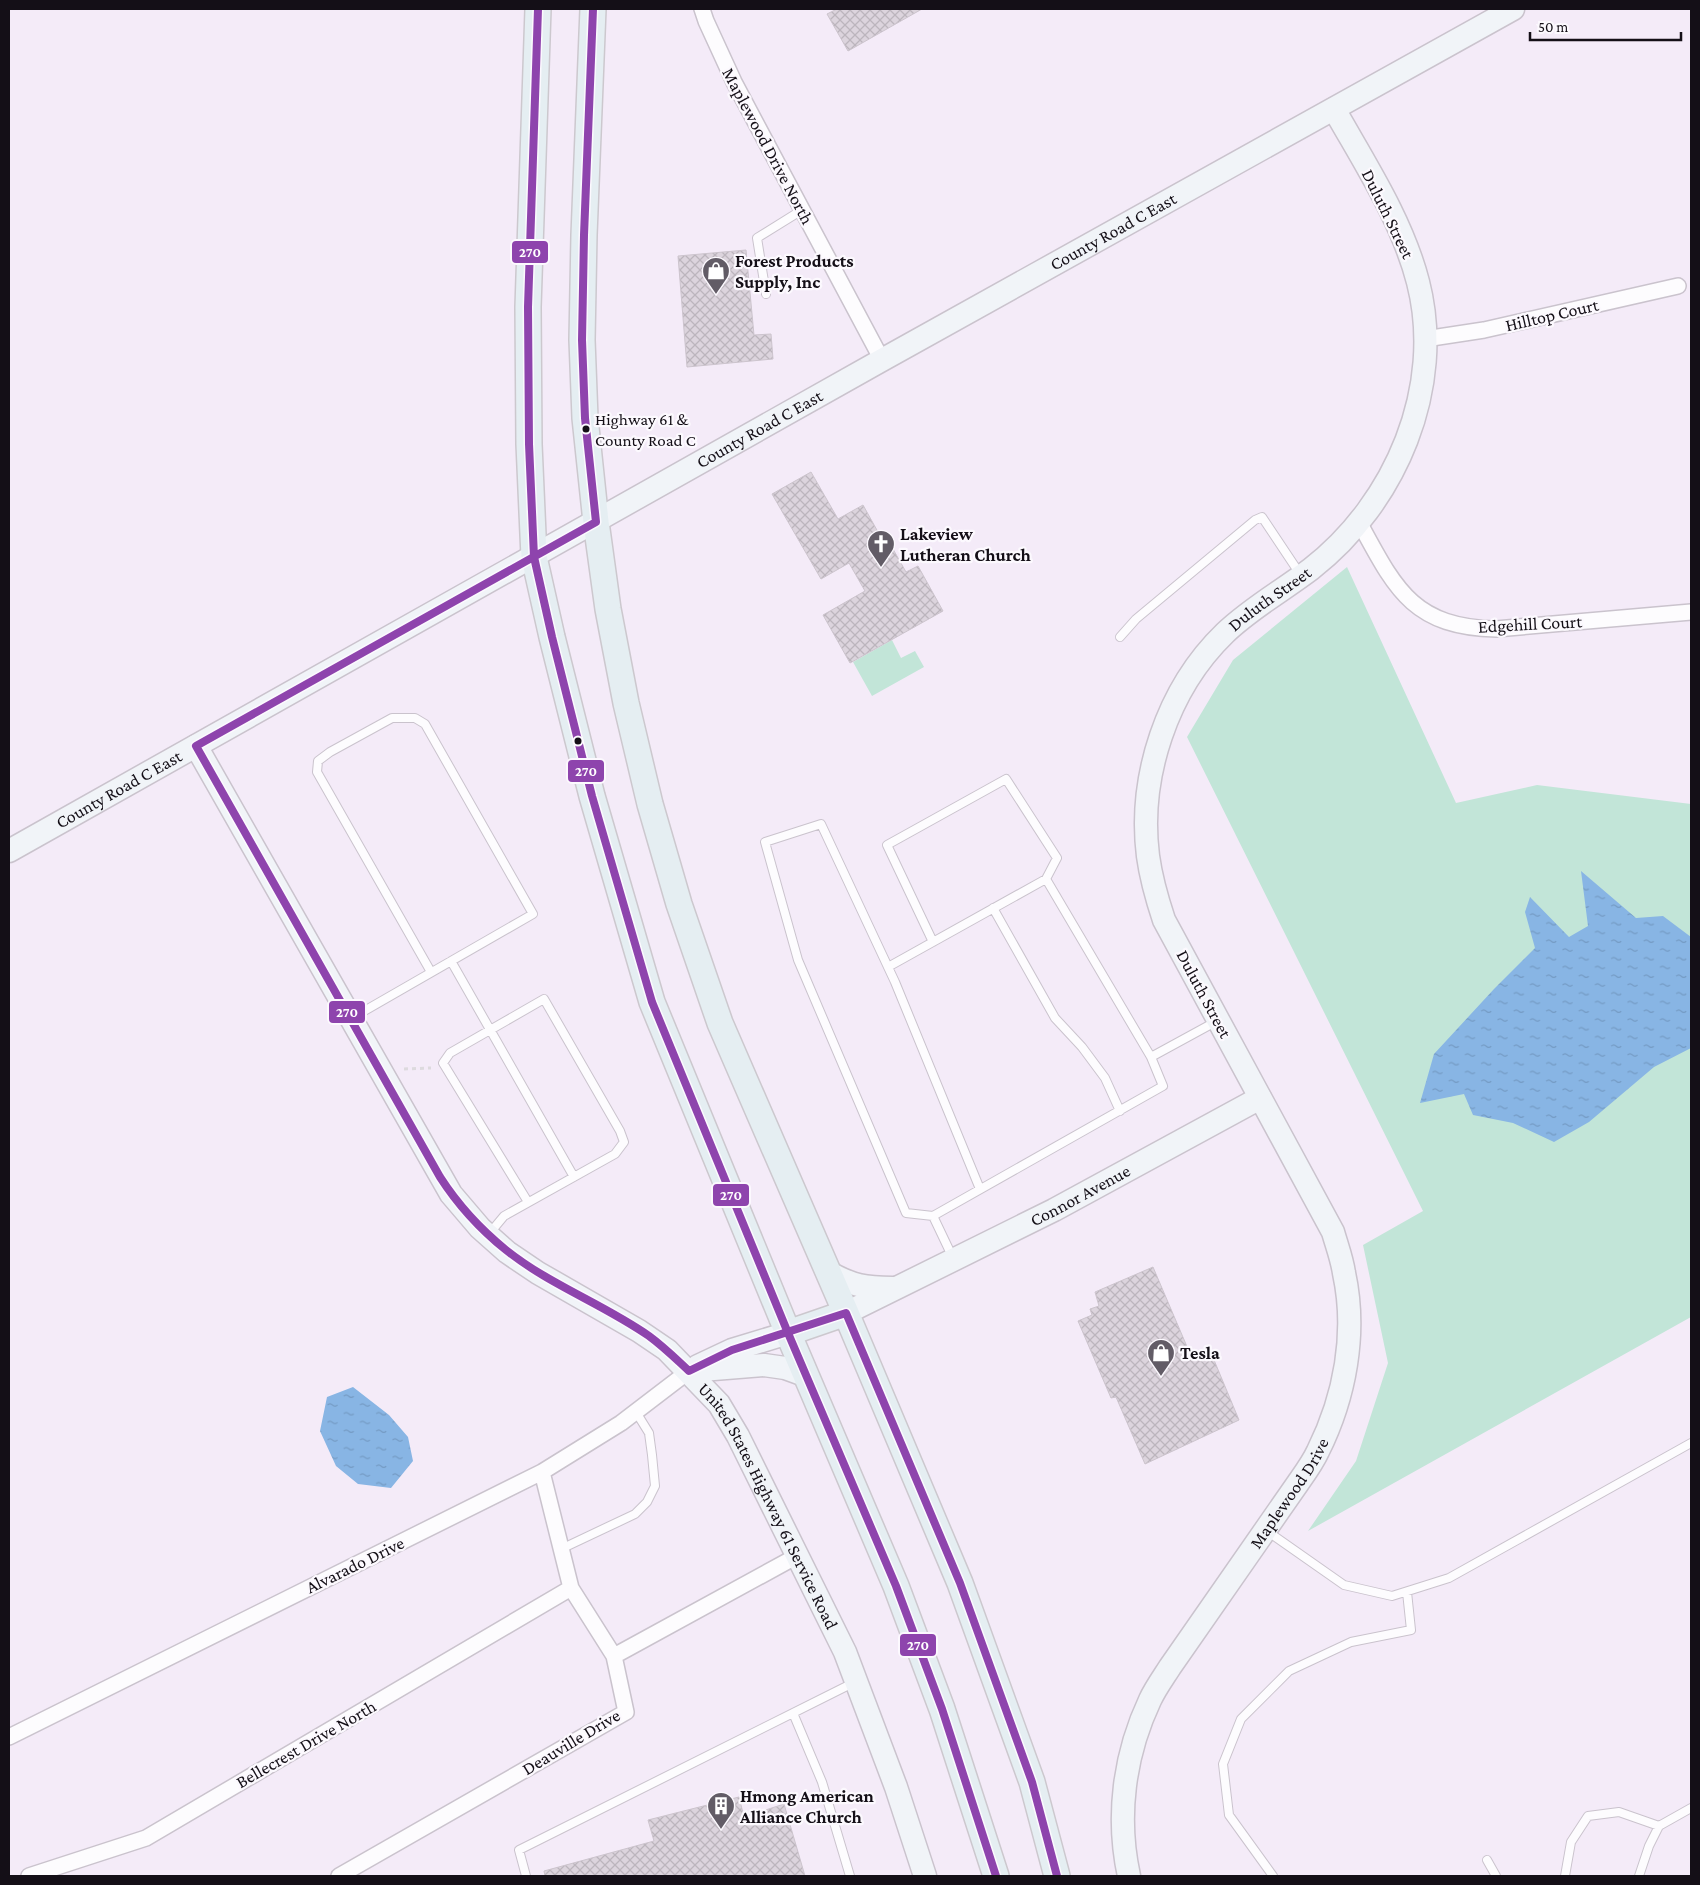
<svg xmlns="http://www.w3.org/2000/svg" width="1700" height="1885" viewBox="0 0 1700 1885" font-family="'Crimson Pro',serif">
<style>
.park{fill:#c2e5d8}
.water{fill:url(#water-ripples)}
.building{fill:url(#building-cross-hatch);stroke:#ccc4cd}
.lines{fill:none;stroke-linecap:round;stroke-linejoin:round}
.lane-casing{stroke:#cac3cd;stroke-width:10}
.street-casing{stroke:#cac3cd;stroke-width:18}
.secondary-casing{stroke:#cac3cd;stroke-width:25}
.primary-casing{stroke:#ccc8ce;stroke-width:28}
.path{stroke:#dddade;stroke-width:3;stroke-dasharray:4 4;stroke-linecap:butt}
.lane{stroke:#fdfcfe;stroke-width:8}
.street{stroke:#fdfcfe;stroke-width:15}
.secondary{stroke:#f1f4f8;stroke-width:22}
.primary{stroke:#e5eef2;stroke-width:25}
.bus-1-casing{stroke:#fcf9fe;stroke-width:11}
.bus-1{stroke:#8e44ad;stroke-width:8}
.bus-dot{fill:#140f17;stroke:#fcf9fe;stroke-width:2}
.labels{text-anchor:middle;stroke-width:4.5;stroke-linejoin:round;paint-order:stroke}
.bus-label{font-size:17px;fill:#140f17;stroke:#fcf9fe;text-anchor:start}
.street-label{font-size:18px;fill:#140f17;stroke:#fcf9fe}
.poi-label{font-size:18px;font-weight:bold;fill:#140f17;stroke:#fcf9fe;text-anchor:start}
.line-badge{stroke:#fcf9fe;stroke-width:2}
.badge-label{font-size:14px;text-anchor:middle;font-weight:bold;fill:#fff}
</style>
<defs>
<pattern id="water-ripples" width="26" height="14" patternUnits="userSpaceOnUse" patternTransform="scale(1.25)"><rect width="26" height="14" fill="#88b5e4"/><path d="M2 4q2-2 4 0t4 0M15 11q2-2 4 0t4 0" fill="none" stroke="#749ac3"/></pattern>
<pattern id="building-cross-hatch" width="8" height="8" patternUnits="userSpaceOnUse" patternTransform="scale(1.25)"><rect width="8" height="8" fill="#dcd4dd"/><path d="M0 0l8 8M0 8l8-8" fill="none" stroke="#bcb5bd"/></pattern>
</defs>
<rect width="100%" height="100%" fill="#f4ebf8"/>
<path class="park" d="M1347,567L1456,803L1537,785L1691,804V1317L1308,1531L1356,1461L1388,1363L1363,1245L1423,1211L1187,737L1233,660Z
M892,640L901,658L915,651L924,667L872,696L853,662Z"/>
<path class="water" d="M1581,871L1636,918L1663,916L1691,937V1048L1654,1067L1589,1122L1554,1142L1513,1123L1473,1115L1464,1094L1420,1103L1434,1054L1494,989L1535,948L1525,912L1530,897L1569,937L1588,926Z
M353,1387L389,1415L408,1437L413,1461L391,1488L358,1484L336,1466L320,1431L327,1397Z"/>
<path class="building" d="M837,9H922L848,51L827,14Z
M746,250L754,335L771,334L773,359L687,367L678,256Z
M811,472L838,519L863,505L883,541L889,542L906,572L918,566L943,611L850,663L823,615L865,591L849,563L821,579L772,494Z
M1153,1267L1191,1356L1209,1348L1239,1420L1145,1464L1116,1397L1111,1398L1078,1321L1092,1315L1090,1309L1099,1306L1095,1292Z
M739,1797L744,1817L784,1804L805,1876H545L544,1871L654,1841L648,1820Z"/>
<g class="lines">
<defs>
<path id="lane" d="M766,294L757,238L802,210
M1120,637L1136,619L1255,520L1262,517L1300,574
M993,908L1055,1018L1082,1047L1105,1078L1120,1111
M451,961L574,1177
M888,967L1046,879L1057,858L1006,779L887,845L933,942
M352,1018L533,914L425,724L415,718H392L330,752L318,761L317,772L431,972
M1151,1057L1217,1021
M933,1216L906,1213L798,960L765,842L821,824L895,982L980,1189
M489,1234L504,1216L615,1154L624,1142L620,1131L544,999L450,1053L443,1063L528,1202
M953,1258L933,1216L1163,1086L1151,1057L1046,879
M1267,1531L1344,1585L1392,1596L1449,1578L1691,1443
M561,1549L635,1514L647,1502L655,1486L652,1455L649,1433L636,1412
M793,1713L822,1782L850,1876
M1487,1860L1496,1876
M526,1876L519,1850L855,1682
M1273,1876L1229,1815L1223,1764L1241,1719L1289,1671L1351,1642L1411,1630L1407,1592
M1565,1876L1571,1842L1588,1816L1619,1812L1659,1826
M1639,1876L1649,1846L1659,1826L1691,1808"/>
<path id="street" d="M702,9L706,21L734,82L882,360
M1425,339L1484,330L1678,286
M1359,522C1395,588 1412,627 1496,629L1691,612
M614,1656L797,1556
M9,1737L542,1472L621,1423L689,1371
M29,1876L146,1838L571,1588
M339,1876L626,1712L614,1656L571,1588L542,1472"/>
<g id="secondary">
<path id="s1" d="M196,746L451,1194L480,1228L507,1252L538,1273L639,1331L667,1350L719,1404L738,1436L845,1652L896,1787L925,1876"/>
<path id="s2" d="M9,851L882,360L1513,9"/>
<path d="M828,1272C853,1286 865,1288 893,1288"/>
<path id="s3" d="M846,1313L1054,1210L1260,1098"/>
<path d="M698,1366L732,1350L788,1333"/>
<path d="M689,1371L764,1365L785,1368L807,1376"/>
<path id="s4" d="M1129,1876C1116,1817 1124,1755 1150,1700C1155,1689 1163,1678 1170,1667L1298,1483C1305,1473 1313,1462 1318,1451C1345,1397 1357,1333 1344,1273C1342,1259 1337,1246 1333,1232L1164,920C1157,899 1151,878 1148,856C1138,777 1167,689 1225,633C1251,608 1282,591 1311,569C1396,503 1445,387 1418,282C1402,220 1365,164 1334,109"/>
</g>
<path id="primary" d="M538,9L528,307L529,444L534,557L552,637L592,796L652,1002L788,1333L896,1586L942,1709L996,1876
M593,9L584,235L582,340L585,418L596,522L608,609L626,703L650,804L679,904L720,1023L846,1313L960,1583L1032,1782L1057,1876
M788,1333L846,1313"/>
</defs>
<use href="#lane" class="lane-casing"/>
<use href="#street" class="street-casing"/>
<use href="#secondary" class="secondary-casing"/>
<use href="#primary" class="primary-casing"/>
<path class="path" d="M404,1069L431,1068"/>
<use href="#lane" class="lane"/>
<use href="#street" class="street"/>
<use href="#secondary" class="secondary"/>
<use href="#primary" class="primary"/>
<defs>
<path id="bus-1" d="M538,9L528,307L529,444L534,557L552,637L592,796L652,1002L788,1333L896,1586L942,1709L996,1876
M593,9L584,235L582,340L585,418L596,522L196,746L440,1177C458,1205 480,1229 506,1250C550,1285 603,1304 649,1336C664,1347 676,1359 689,1371L732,1350L846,1313L960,1583L1032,1782L1057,1876"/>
</defs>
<use href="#bus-1" class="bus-1-casing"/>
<use href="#bus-1" class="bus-1"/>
</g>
<defs>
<symbol id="shop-pin" viewBox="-11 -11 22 30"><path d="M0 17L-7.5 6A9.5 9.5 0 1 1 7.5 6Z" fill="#625c66" stroke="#fcf9fe"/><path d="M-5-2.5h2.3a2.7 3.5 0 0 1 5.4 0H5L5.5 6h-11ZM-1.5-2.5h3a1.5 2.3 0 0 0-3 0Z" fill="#fff"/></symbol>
<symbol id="church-pin" viewBox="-11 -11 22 30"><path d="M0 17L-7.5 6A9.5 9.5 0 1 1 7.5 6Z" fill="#625c66" stroke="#fcf9fe"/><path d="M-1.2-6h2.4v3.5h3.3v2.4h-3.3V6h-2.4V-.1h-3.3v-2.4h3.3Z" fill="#fff"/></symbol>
<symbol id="building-pin" viewBox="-11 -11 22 30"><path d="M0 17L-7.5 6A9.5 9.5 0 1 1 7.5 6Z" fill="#625c66" stroke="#fcf9fe"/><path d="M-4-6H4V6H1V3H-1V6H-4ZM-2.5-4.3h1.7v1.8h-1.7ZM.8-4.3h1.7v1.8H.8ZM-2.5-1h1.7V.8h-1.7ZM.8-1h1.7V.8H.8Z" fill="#fff"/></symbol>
</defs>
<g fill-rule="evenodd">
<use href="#shop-pin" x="700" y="255" width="32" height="43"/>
<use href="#church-pin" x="865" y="528" width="32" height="43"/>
<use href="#shop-pin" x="1145" y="1337" width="32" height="43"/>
<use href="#building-pin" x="705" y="1790" width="32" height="43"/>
</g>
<g class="bus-dot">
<circle cx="586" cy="429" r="4.5"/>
<circle cx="578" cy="741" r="4.5"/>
</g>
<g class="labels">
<g class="bus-label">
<text x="595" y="425">Highway 61 &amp;<tspan x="595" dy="21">County Road C</tspan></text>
</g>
<g class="street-label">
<text transform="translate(768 146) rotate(62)" y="6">Maplewood Drive North</text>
<text transform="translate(1388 214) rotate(64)" y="6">Duluth Street</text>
<text dy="6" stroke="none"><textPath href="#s2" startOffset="1266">County Road C East</textPath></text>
<text transform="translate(1552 315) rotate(-13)" y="6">Hilltop Court</text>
<text dy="6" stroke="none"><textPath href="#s2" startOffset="861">County Road C East</textPath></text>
<text dy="6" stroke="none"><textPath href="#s4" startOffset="1428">Duluth Street</textPath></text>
<text transform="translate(1530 624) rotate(-3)" y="6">Edgehill Court</text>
<text dy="6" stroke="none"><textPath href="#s2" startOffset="126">County Road C East</textPath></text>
<text transform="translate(1204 994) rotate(62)" y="6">Duluth Street</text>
<text dy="6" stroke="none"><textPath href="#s3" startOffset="262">Connor Avenue</textPath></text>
<text dy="6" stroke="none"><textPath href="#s4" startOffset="430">Maplewood Drive</textPath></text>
<text dy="6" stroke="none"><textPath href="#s1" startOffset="972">United States Highway 61 Service Road</textPath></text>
<text transform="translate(355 1565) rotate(-26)" y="6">Alvarado Drive</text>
<text transform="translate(571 1742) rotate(-31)" y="6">Deauville Drive</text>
<text transform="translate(306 1744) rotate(-30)" y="6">Bellecrest Drive North</text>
</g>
<g class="poi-label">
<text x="735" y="267">Forest Products<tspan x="735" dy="21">Supply, Inc</tspan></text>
<text x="900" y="540">Lakeview<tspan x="900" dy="21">Lutheran Church</tspan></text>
<text x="1180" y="1359">Tesla</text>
<text x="740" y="1802">Hmong American<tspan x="740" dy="21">Alliance Church</tspan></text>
</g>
</g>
<g class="line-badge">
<rect x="511" y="240" width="38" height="24" rx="5" fill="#8e44ad"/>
<rect x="567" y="759" width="38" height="24" rx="5" fill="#8e44ad"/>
<rect x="328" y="1000" width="38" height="24" rx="5" fill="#8e44ad"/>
<rect x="712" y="1183" width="38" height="24" rx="5" fill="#8e44ad"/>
<rect x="899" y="1633" width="38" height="24" rx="5" fill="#8e44ad"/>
</g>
<g class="badge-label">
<text x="530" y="257">270</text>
<text x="586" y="776">270</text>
<text x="347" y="1017">270</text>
<text x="731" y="1200">270</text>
<text x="918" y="1650">270</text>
</g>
<rect width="1700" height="1885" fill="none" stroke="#140f17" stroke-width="20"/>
<path d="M1530 32v8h151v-8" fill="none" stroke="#140f17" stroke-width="2.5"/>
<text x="1538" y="32" font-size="15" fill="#140f17" stroke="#fcf9fe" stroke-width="4" paint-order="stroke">50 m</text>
</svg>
